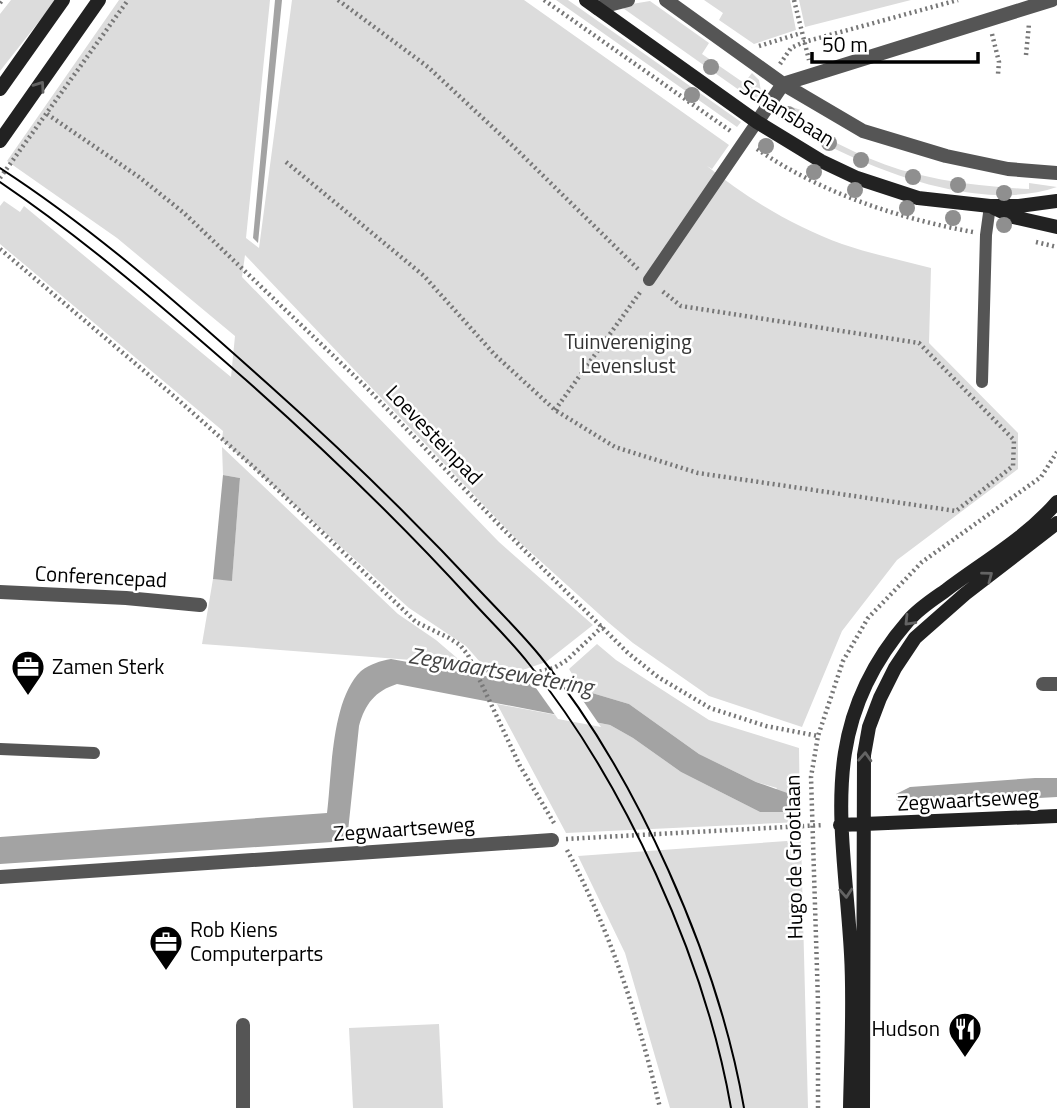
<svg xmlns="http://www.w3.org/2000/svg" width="1057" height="1108" viewBox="0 0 1057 1108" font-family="'Titillium Web',sans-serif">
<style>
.green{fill:#dcdcdc}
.water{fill:#a3a3a3}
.pier{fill:#fff}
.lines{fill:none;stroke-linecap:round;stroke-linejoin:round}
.path{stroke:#777;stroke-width:4.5;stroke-dasharray:2 3.5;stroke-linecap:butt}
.lane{stroke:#555;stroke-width:12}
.street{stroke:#555;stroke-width:14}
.secondary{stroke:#222;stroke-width:14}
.tram{stroke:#000;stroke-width:2}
.tree{fill:#8f8f8f}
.oneway{stroke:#646464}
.labels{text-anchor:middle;stroke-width:5;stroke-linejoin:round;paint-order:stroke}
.street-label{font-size:21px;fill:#000;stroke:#fff}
.park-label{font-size:21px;fill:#333;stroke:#fff}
.poi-label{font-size:21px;fill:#000;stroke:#fff;text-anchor:start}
.water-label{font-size:23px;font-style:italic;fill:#444;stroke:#fff}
</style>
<rect width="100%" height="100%" fill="#fff"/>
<path class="green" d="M11,0H56L0,71V14Z
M119,0H270L246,238L259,248L292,0H524L729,145L712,169L707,166C746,198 795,227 842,244C871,254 901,260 931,268L929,343L1018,433V469L897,560L842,631L802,727L709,696L633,643L609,623L516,539L245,255L242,277L499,542L593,625L546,662L514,673L493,669L480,662L466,646L409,608L222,440L223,431L0,244V206L4,201L20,212L24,206L231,377L235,336L117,238L7,161Z
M556,0H568L741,122L737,127Z
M704,0H790L796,30L754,44L719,20L723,13Z
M799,0H911L805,27Z
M650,1L709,43L702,54L744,83L752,73L759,80L761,91L756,102L620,6Z
M792,107L801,110L796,122C834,142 874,164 916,174C953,183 990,187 1029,189V183L1057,187C973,216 850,162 778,118L782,111Z
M222,447L398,614L436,640L464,664L202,644L213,579L232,580L240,478L223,475Z
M597,644L616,660L709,720L799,748L800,822L566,833L497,704L610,725L633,738L681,772L760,812L777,788L756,782L699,754L629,704L582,690L569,669Z
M801,840L808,1108H670L625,953L578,856Z
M439,1024L443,1108H353L349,1028Z"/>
<path class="water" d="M275,0H282L258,243L253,238Z
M223,475L240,478L232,581L213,579Z
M391,659L530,684L582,690L629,704L699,754L756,782L790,794L791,802L783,812H760L681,772L633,738L610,725L397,684C375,691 365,704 359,726L347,841L0,864V837L327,813C332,773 331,700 361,671C370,664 380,661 391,659Z
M1035,778H1057V797L910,805L896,800V794L910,787Z"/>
<path class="pier" d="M531,681L573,686L601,727L558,719Z"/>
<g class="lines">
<path class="path" d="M338,0L428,67L516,149L639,270
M544,0L732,132
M794,0L809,60
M0,3L2,0
M992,34L999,62L998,74
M759,46L801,33
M1026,55L1029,24
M780,64L791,48L804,42L958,0
M47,114L139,177L184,213L364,385L503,529L628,653L658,677L710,708L766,726L818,736
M757,149C821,193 897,218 973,232
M286,162L424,276L495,355L555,410L615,447L698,473L956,511L1013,466L1014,440L919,343L681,306L661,290
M0,178L128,0
M1036,242L1057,247
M0,249L175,397L257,470L416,622L449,638L460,645L468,655L520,766L554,823
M555,410L641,291
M475,668L522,676L554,668L567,660L603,626
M566,839L823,825
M567,850C610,931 639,1018 660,1108
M818,1108V1002L811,777L818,736L843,661L868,618L922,562L1041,477L1057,452"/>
<path class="lane" d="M649,280L757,122
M982,382L986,235L990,206
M0,749L94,753"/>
<path class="street" d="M666,0L783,84L863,131L946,156L1008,169L1057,173
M597,8L628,0
M757,122L783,84L1052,0
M0,592L126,598L200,605
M1043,684H1057
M0,877L552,840
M243,1025V1108"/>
<path class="secondary" d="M586,0L757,122L821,161L857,178L918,198L990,206H1019L1057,201
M0,89L63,0
M0,141L99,0
M994,208L1013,217L1057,227
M840,825L1057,816
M850,1108C851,1057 854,1005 851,954C844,827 815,728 908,621C918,609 932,600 945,591C983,562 1025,539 1057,502
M863,1108L864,755L869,727L880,698L895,668L915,638L965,594L1057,523"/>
<path class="tram" d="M0,168C97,231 183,308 269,385C343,451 414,520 481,592C501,613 522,634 540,656C636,774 718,958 744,1108
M0,182C87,241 167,311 246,380C325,450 401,523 472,601C491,622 512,642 529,664C624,782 705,958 731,1108"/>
</g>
<g class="tree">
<circle cx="711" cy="67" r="8"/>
<circle cx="692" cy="95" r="8"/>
<circle cx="788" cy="114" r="8"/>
<circle cx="829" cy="143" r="8"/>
<circle cx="766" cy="146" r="8"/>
<circle cx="861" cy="160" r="8"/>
<circle cx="814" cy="172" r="8"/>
<circle cx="913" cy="177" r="8"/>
<circle cx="958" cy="185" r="8"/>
<circle cx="855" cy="190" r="8"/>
<circle cx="1004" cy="193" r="8"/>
<circle cx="907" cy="208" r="8"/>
<circle cx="953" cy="218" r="8"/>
<circle cx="1004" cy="225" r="8"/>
</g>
<defs><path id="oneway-chevron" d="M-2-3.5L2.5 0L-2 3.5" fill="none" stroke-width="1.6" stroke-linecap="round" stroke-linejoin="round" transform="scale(1.75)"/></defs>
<g class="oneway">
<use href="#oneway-chevron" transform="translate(40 86) rotate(-55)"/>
<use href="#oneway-chevron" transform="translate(988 576) rotate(-37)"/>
<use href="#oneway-chevron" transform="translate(909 621) rotate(134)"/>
<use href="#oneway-chevron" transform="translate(865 757) rotate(-87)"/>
<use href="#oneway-chevron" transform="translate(846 893) rotate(86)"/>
</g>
<defs>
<symbol id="office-pin" viewBox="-11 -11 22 30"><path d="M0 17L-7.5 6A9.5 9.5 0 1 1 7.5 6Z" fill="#000" stroke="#fff"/><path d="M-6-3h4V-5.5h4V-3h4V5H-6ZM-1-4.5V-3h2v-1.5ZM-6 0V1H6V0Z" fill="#fff"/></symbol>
<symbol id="restaurant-pin" viewBox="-11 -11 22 30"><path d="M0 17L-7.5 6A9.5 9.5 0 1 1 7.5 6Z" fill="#000" stroke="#fff"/><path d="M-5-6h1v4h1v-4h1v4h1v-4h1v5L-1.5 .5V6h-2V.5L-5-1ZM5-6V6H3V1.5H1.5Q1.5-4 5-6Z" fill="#fff"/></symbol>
</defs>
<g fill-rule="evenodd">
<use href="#office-pin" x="9" y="648" width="38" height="52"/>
<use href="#office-pin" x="147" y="923" width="38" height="52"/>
<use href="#restaurant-pin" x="946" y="1010" width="38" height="52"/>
</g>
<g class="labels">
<g class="street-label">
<text transform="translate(787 113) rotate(32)" y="7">Schansbaan</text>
<text transform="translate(434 435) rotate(46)" y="7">Loevesteinpad</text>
<text transform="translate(101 577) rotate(3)" y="7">Conferencepad</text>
<text transform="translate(968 800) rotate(-3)" y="7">Zegwaartseweg</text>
<text transform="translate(404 829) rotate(-4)" y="7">Zegwaartseweg</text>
<text transform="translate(794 857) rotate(-91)" y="7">Hugo de Grootlaan</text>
</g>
<g class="park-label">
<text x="628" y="349">Tuinvereniging<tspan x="628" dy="24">Levenslust</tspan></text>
</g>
<g class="poi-label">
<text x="52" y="674">Zamen Sterk</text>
<text x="190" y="937">Rob Kiens<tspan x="190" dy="24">Computerparts</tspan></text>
<text x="940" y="1036" text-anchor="end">Hudson</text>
</g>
<g class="water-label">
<text transform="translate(501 671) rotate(10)" y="8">Zegwaartsewetering</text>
</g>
</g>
<path d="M812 52v10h166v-10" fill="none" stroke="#000000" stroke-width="3.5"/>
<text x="822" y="52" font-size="21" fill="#000000" stroke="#ffffff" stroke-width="5" paint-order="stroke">50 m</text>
</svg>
